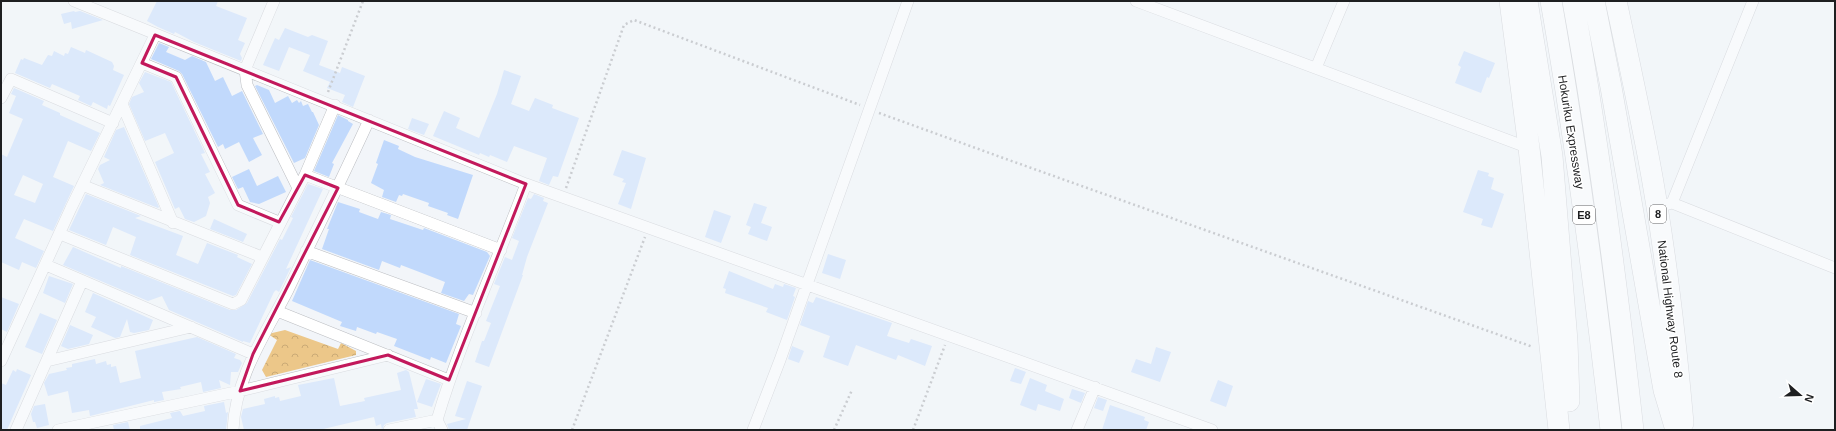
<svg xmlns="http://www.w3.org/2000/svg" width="1836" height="431" viewBox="0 0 1836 431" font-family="Arial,sans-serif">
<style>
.park{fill:url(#park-crowns)}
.building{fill:#c1d9fc;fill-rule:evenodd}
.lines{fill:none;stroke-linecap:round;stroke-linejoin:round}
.street-casing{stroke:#bcbec2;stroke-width:12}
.highway-casing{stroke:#bcbec2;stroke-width:22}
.path{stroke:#9a9c9f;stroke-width:2.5;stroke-dasharray:2 3;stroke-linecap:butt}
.street{stroke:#fff;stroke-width:11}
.highway{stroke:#fff;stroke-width:21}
.marked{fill:none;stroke:#c2185b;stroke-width:3;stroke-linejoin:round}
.labels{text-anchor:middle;stroke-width:3;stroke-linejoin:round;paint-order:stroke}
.shield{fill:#fff;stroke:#626264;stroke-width:1}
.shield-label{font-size:11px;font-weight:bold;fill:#1e1f21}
.street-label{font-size:12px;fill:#1e1f21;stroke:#fff}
</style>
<defs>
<pattern id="park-crowns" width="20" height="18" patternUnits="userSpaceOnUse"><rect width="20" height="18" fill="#ecc789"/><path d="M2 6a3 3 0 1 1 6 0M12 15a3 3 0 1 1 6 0" fill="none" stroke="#caaa76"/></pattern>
</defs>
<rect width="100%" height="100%" fill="#f2f5f9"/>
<path class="park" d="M285,330L338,349L341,343L356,351V355L266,377L262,370L277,340L268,334Z"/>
<path class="building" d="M157,1H218L216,6L247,18L238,40L245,43L240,54L242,58L241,61L194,42L175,32L174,34L158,27L147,21Z
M74,11L75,12L80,11L103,20L72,29L71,22L64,24L61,14Z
M285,28L308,37L312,35L328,41L319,65L340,73L342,67L365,76L353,107L342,102L345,95L327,88L330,82L303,71L310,55L289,47L279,71L263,65L275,38L279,40Z
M159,43L169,47L166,52L185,60L192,56L206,62L215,81L223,77L232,96L242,91L263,134L253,138L262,155L249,162L239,142L225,149L223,144L218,147L182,74L179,71L151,59Z
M71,47L85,53L86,50L112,62L114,66L113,70L124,75L110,106L108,105L107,109L93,102L91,106L78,100L80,96L52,84L50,88L15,73L21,59L23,60L24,58L42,65L48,55L52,56L54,51L64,56L65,53L68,54Z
M1464,51L1495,63L1489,78L1487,77L1481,93L1455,83L1461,67L1458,65Z
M504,70L521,76L511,104L529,111L535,98L553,105L552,108L579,118L558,177L553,176L549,185L539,181L547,158L514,146L507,162L490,155L489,157L480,153L479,155L433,136L444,111L460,118L456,128L479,138L497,94Z
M145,72L171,82L205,153L201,154L210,172L205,174L215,193L208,197L210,203L206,216L194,222L185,219L179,207L175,209L155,162L174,153L165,133L145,141L129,104L132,97L144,92L139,83Z
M257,85L269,90L275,103L288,96L292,103L297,100L299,103L301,101L303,106L308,104L312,112H313L319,125L305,158L294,163L255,86Z
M14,88L44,101L42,105L60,113V115L100,133L91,151L68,141L53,177L74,186L53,231L24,219L15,238L44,251L36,268L22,262L19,270L1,262V154L7,157L23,119L9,113L16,96L11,94ZM23,175L43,184L35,203L14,195Z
M338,115L348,120V121L353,124L332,163L334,164L329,177L314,171Z
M412,118L429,124L424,135L408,129Z
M124,127L159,207L158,208L100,185L104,183L98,169L100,165L110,160L104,157L116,130Z
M384,140L399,146L398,149L415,157L473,175L458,219L447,215L448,213L428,206L429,203L403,194L402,196L399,195L396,202L382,197L384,190L371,183L378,164L376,163Z
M622,150L646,158L631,209L618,204L626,183L622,182L624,179L613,175Z
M249,169L257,186L278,176L286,192L259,204L250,202L243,187L238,189L232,177Z
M1478,170L1489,173L1488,176L1494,178L1491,189L1504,194L1492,228L1481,225L1483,219L1463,212Z
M308,184L323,189L286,269L291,267L279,292L276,290L274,292L250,343L243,341V342L169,310L162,296L148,301L63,265L73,247L121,268V266L230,310H236L247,303L280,239L282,240L293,218L291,217Z
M86,194L141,216L135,218L183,236L176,255L198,264L207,243L238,255L237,257L252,264L236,295L233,296L130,255L136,237L113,227L106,245L69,230Z
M534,194L544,198L543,201L548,203L527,257L522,275H523L489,367L475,362L482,341H484L491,323L486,321L500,286L494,284L505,257L512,260L519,241L512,238L528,198L531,199Z
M338,202L360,209L359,212L378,219L381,212L391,215L390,219L423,230L424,228L487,252L490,256L473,295L469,294L464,301L441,293L445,282L422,273L401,265L400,268L382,261L379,270L322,249L329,229H327Z
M754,203L767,207L761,223L772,227L767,241L748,234L751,227L746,225Z
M714,210L731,216L721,243L705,237Z
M214,219L247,234L243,242L210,229Z
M828,254L846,260L840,279L822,273Z
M310,260L459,314L456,324L461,326L446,363L431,357L430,360L394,346L397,339L377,332L376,334L357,327L356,331L340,326L342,322L292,301Z
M729,271L773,289L775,284L783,287L784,284L796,288L793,296L795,297L787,320L766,312L768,308L725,293L726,289L723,288Z
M49,276L73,284L65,303L43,293Z
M93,293L153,320L149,330L134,333L130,332L127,319L120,337L115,338L91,327L96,317L85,312Z
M1,297L19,304L7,332L1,329Z
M816,297L892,323L887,336L909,343L911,339L932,346L925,366L898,355L896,360L856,345L848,366L823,357L830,336L800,325L808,301L813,303Z
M40,313L57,320L42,354L25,347Z
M70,325L93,335L89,344L68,349L61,346Z
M197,337L236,354L234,358L240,360L242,363L238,372H231L230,385L219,380L221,388L203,392L201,382L180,387L181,389L162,392L164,400L154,402V400L90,416L89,410L72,413L68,391L48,396L44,383L49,374L67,370L66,368L72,367V364L95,359L96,364L106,361L107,365L111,364V367L116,366L120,383L141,378L135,351Z
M792,346L804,351L799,363L788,359Z
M1156,347L1171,352L1160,382L1131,372L1136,359L1151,364Z
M1015,368L1026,372L1021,384L1010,381Z
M17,369L31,375L7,430H1V383L6,385L13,370L16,372Z
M406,370L409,372L418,409H414L416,417L387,423L384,425L382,430L381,424L376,426L374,417L319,430H244L241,417L243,409L265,404L264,399L275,396V398L279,397L280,401L301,396L298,385L334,378L340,406L365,401L364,398L401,390L397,373Z
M1030,378L1047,385L1045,391L1064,399L1060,411L1038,404L1036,411L1020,405Z
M426,379L441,384L432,407L417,402Z
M1218,380L1233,386L1226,407L1210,401Z
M467,381L482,386L467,430H449L447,424L466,419L455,416Z
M1072,389L1085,393L1081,403L1069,398Z
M1098,397L1107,400L1103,411L1094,408Z
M224,402L226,413L228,412L226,430H140V426L172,418L170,413L180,411L183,416L205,411L204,406Z
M45,404L49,425L37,428L35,422H33L31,414L34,406Z
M1110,405L1145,417L1144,420L1149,422L1146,430H1102Z
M128,422L130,430H114L113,425Z"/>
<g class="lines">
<defs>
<path id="street" d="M74,1L526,184L1212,430
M274,1L245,70L247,85L298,188
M1136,1L1529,148
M142,63L176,77L238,205L279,222
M1316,68L1344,1
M1,98L11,79L113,123
M122,104L173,223
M305,175L501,250
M82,185L262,257
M1672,203L1753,1
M1665,205L1672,203L1835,268
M60,234L233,304L241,300L305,175L335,105
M306,251L476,313
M46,265L253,354
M277,311L449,380
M1,361L71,208L155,35
M47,361L191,327
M16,430L82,281
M58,430L240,391L388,355
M233,430C235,378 265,335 288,290C315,233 343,177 369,120
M389,430L437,420
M442,430L437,420C461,339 497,262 526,184
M753,430L780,360L908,1
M1077,430L1095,387"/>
<path id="highway" d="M1510,1L1529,148L1559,430
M1527,1L1552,156L1567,341L1569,401
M1551,1C1576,143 1595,287 1611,430
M1573,1C1599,143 1617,286 1633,430
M1594,1L1611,87L1664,390L1676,430
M1616,1C1627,52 1638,104 1648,155C1665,244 1675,333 1683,423"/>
</defs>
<use href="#street" class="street-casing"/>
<use href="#highway" class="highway-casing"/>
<path class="path" d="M328,92L363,1
M879,113L1006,159L1533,347
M566,188L624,25L634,20L860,105
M572,430L645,237
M834,430L852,390
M913,430L945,345"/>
<use href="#street" class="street"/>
<use href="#highway" class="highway"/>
</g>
<path d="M0 0H1836V431H0ZM155,35L526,184L449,380L388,355L240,391L253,354L338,188L305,175L279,222L238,205L176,77L142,63Z" fill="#f2f5f9" fill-opacity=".55" fill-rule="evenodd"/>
<path class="marked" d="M155,35L526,184L449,380L388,355L240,391L253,354L338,188L305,175L279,222L238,205L176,77L142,63Z"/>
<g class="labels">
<g class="shield">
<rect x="1650" y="205" width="16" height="18" rx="3"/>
<rect x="1573" y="206" width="22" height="18" rx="3"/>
</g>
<g class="shield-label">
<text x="1658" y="218">8</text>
<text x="1584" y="219">E8</text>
</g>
<g class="street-label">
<text transform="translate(1571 132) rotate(81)" y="4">Hokuriku Expressway</text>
<text transform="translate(1670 309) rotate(83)" y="4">National Highway Route 8</text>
</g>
</g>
<rect width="1836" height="431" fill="none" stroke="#1e1f21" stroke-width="4"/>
<g transform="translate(1800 395) rotate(110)" stroke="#ffffff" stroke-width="3" paint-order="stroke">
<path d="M0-3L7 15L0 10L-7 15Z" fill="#1e1f21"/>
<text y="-6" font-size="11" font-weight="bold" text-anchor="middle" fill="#1e1f21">N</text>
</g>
</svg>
